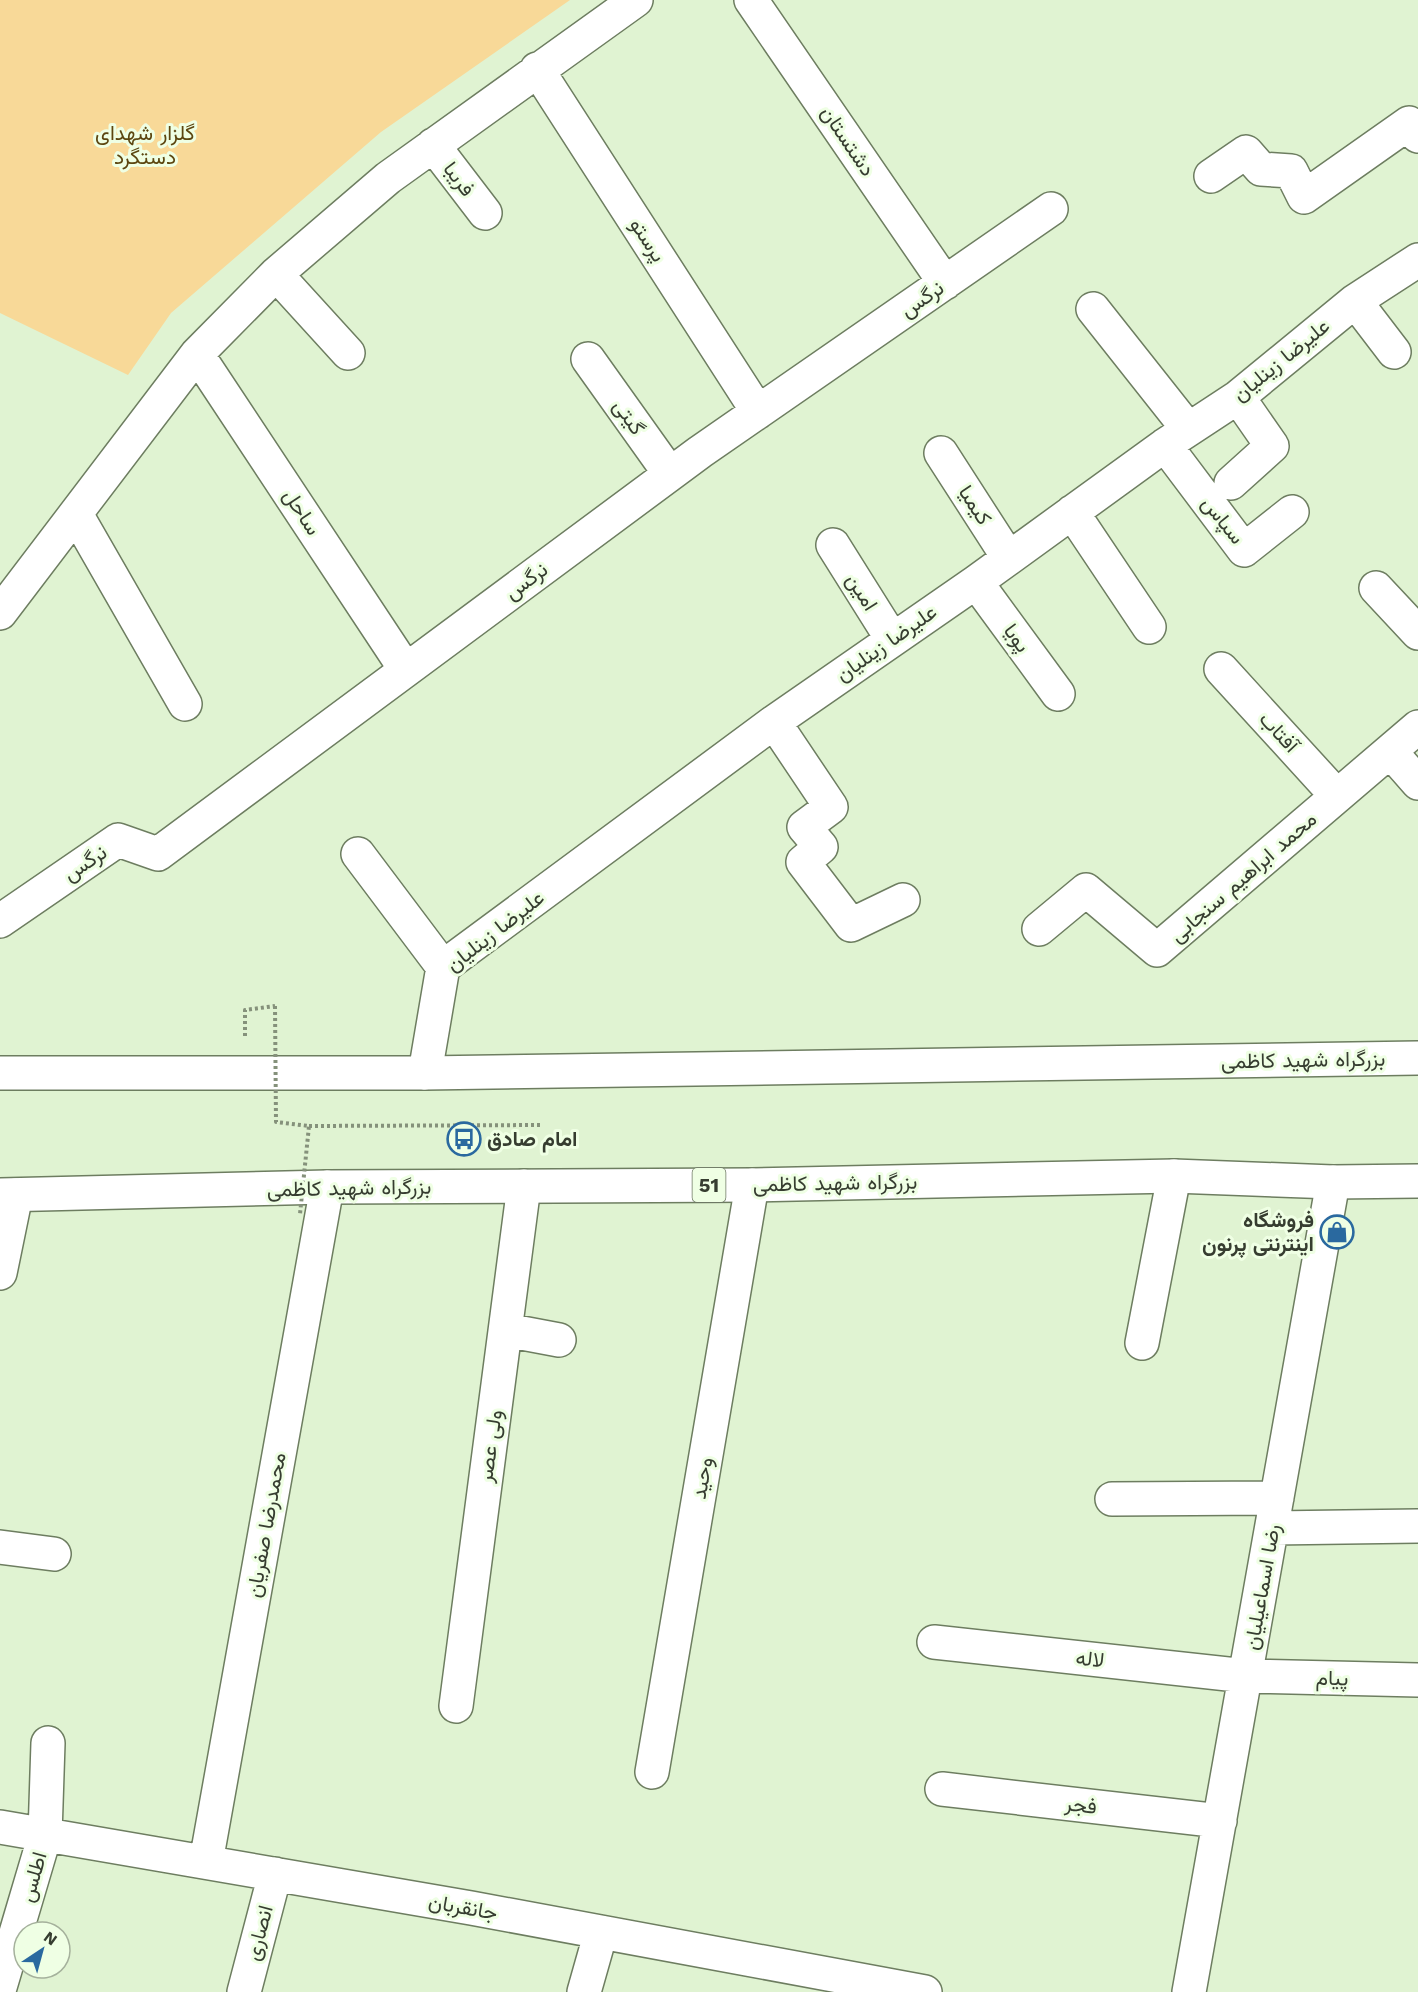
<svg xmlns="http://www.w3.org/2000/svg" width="1418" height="1992" viewBox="0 0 1418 1992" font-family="'Work Sans',Vazirmatn,sans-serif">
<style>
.green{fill:#f8d998}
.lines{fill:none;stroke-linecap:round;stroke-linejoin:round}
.minor-casing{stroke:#6d7d60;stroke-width:36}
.highway-casing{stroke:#6d7d60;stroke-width:36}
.path{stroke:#85917b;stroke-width:4;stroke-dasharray:3 3;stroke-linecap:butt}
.minor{stroke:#fff;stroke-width:33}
.highway{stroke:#fff;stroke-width:33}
.path-bridge{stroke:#85917b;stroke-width:4;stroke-dasharray:3 3;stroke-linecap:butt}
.labels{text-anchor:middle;stroke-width:6;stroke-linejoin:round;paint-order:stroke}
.shield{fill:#efffe4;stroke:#6e7766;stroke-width:1.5}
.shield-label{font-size:20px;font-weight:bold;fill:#363d30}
.park-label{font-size:21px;fill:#5c460f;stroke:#efffe4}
.street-label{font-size:21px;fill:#363d30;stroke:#efffe4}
.poi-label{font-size:21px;font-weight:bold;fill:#363d30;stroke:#efffe4;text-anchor:start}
</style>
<rect width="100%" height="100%" fill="#e0f3d2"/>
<path class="green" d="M0,0H570L381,132L171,313L128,375L0,313Z"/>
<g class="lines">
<defs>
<path id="minor" d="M751,0L945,283
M537,69L758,412
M433,145L485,213
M1211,176L1246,152L1261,169L1291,171L1304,197L1409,123L1418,136
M276,274L348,353
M1355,301L1394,352
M1093,309L1188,429
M197,354L406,670
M588,359L670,474
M1165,445L1244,550L1292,512
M941,453L1008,557
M1231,483L1272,446L1238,397
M1072,512L1149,627
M76,514L185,704
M833,545L892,639
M976,582L1058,694
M1376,588L1418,633
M0,613L197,354L276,274L388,178L636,0
M1221,669L1337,796
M774,722L831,807L804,827L821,847L803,862L851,925L903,900
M1390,751L1418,783
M358,854L443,967
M0,921L118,840L158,854L700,452L1051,209
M1039,929L1086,890L1157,950L1418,727
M425,1073L443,967L774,722L976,582L1165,445L1238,397L1355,301L1418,260
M0,1273L16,1195
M506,1330L559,1340
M1142,1343L1174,1176
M1112,1499L1277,1498
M1272,1528L1418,1526
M0,1547L54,1554
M934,1642L1246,1676L1418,1680
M456,1706L524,1186
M652,1772L752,1185
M942,1789L1220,1821
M0,1827L471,1908L925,1992
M206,1862L327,1187
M0,1987L45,1835L48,1743
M244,1992L275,1874
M584,1992L601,1932
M1189,1992L1333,1182"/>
<path id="highway" d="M0,1073H425L1418,1058
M0,1195L327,1187L752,1185L1174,1176L1333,1182L1418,1181"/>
</defs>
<use href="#minor" class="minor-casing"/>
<use href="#highway" class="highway-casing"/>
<path class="path" d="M245,1036V1010L275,1006
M309,1126L543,1125"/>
<use href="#minor" class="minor"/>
<use href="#highway" class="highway"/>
<path class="path-bridge" d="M275,1006L276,1122L309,1126L300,1214"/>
</g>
<defs>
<symbol id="bus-ring" viewBox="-11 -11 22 22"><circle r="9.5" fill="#efffe4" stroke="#2a699f" stroke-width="1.5"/><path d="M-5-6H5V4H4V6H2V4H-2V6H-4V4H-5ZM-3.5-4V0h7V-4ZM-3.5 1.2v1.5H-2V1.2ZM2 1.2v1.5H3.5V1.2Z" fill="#2a699f"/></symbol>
<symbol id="shop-ring" viewBox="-11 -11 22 22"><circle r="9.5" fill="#efffe4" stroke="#2a699f" stroke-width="1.5"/><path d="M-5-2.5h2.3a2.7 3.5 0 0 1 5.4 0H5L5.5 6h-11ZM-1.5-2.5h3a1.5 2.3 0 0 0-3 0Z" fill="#2a699f"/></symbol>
</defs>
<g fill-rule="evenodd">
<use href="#bus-ring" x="445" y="1120" width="38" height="38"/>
<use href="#shop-ring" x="1318" y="1213" width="38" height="38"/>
</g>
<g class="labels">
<rect class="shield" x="692.5" y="1168" width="33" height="34" rx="4.5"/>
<g class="shield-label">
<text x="709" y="1192">51</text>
</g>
<g class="park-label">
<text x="145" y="140">گلزار شهدای<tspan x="145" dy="24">دستگرد</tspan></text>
</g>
<g class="street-label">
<text transform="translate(848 141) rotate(56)" y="7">دشتستان</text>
<text transform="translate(459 179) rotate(53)" y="7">فریبا</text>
<text transform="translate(648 240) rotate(57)" y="7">پرستو</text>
<text transform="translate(922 299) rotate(-35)" y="7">نرگس</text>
<text transform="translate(1281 360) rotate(-39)" y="7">علیرضا زینلیان</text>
<text transform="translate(629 417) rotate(55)" y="7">گیتی</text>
<text transform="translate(975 505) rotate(57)" y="7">کیمیا</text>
<text transform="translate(302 512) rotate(57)" y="7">ساحل</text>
<text transform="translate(1223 520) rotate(51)" y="7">سپاس</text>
<text transform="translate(526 581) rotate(-37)" y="7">نرگس</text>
<text transform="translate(862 592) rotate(58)" y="7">امین</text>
<text transform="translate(1017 638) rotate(54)" y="7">پویا</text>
<text transform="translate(886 643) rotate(-35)" y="7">علیرضا زینلیان</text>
<text transform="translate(1279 732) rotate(47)" y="7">آفتاب</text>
<text transform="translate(85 863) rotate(-34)" y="7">نرگس</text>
<text transform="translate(1243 877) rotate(-41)" y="7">محمد ابراهیم سنجابی</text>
<text transform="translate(495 931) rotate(-38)" y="7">علیرضا زینلیان</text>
<text transform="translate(1303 1060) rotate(-1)" y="7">بزرگراه شهید کاظمی</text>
<text transform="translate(835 1183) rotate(-1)" y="7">بزرگراه شهید کاظمی</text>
<text transform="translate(349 1188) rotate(-1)" y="7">بزرگراه شهید کاظمی</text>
<text transform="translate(490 1446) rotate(-82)" y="7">ولی عصر</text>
<text transform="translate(702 1478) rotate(-80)" y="7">وحید</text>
<text transform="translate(266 1525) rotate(-80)" y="7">محمدرضا صفریان</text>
<text transform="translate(1262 1587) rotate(-80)" y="7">رضا اسماعیلیان</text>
<text transform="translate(1090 1659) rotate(6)" y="7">لاله</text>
<text transform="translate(1332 1678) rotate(1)" y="7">پیام</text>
<text transform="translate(1081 1805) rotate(7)" y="7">فجر</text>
<text transform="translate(33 1877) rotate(-74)" y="7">اطلس</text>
<text transform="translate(463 1907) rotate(10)" y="7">جانقربان</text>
<text transform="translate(259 1933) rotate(-75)" y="7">انصاری</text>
</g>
<g class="poi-label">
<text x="487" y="1146">امام صادق</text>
<text x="1314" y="1227" text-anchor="end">فروشگاه<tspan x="1314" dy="24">اینترنتی پرنون</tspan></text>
</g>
</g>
<g transform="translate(42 1950) rotate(36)"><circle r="28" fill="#efffe4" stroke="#a5b19c" stroke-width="1.5"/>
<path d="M0-4.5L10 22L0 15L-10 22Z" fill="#2a699f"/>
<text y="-9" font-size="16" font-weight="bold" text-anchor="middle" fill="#363d30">N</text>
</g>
</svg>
